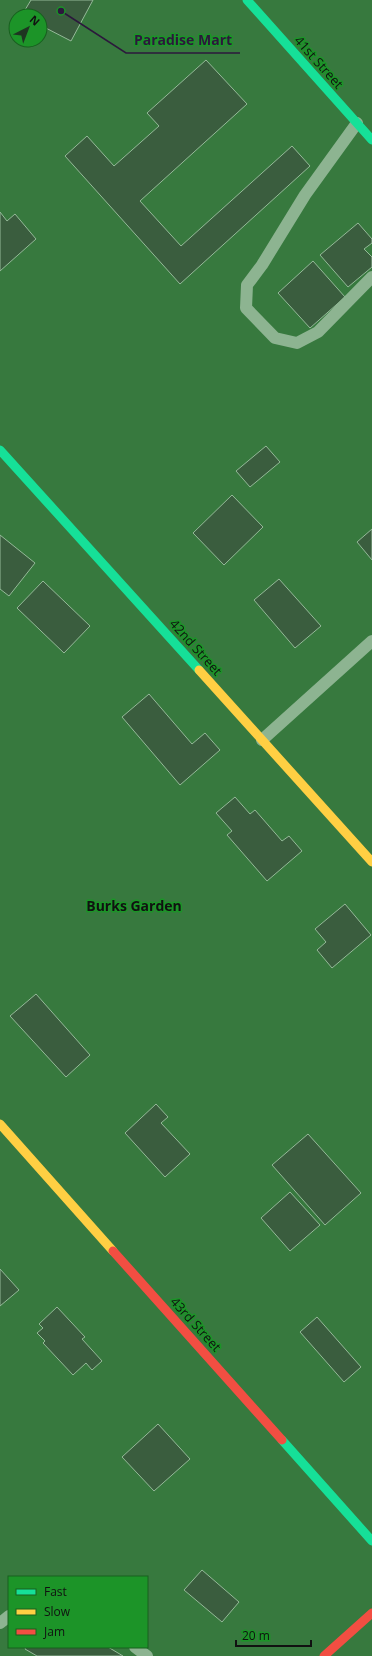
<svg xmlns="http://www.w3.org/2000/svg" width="372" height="1656" viewBox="0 0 372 1656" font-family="'Open Sans',sans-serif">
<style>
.building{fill:#3a5d3e;stroke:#94b998}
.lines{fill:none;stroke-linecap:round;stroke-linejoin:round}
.lane{stroke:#8db491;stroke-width:12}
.fast{stroke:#16e098;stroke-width:9}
.slow{stroke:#ffcf43;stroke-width:9}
.jam{stroke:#f24e42;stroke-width:9}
.labels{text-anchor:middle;stroke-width:3;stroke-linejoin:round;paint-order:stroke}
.street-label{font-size:13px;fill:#111;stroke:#1c9428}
.neighbourhood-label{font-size:14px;font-weight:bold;fill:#111;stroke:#1c9428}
.leader{fill:none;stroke:#2c183c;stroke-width:1.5}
.callout-dot{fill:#2c183c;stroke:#1c9428;stroke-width:1.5}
.callout-label{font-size:14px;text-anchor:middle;font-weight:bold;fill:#2c183c;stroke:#1c9428;stroke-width:3;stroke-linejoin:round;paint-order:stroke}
</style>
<rect width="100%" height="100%" fill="#37793e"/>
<path class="building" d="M31,0H93L71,41L40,25V16L22,15Z
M206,60L247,104L140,201L181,246L292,146L310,166L180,284L65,156L87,136L114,166L159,126L147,113Z
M0,212L7,221L15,214L36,239L0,271Z
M358,223L372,239V243L364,249L372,257V267L348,287L320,255Z
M313,261L345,297L310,328L278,293Z
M266,446L280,462L250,487L236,471Z
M232,495L263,527L224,565L193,533Z
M372,529V560L357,542Z
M0,535L35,563L9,596L0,589Z
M279,579L321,626L295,648L254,600Z
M43,581L90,626L64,653L17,608Z
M149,694L192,744L205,733L220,750L180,785L122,717Z
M235,797L250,814L255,810L282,841L289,836L302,851L267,881L227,835L232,831L216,813Z
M345,904L371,935L332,968L317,950L326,942L315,929Z
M36,994L90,1055L66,1077L10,1016Z
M156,1104L168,1117L161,1123L190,1154L165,1177L125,1133Z
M308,1134L361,1193L325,1225L272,1165Z
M290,1192L320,1225L290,1251L261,1218Z
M0,1269L19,1290L0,1306Z
M57,1307L85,1337L82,1339L102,1361L92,1370L86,1363L73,1375L43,1343L45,1341L37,1333L43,1328L39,1324Z
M317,1317L361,1367L344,1382L300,1332Z
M158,1424L190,1459L154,1491L122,1457Z
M202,1570L239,1602L222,1622L184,1590Z
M26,1647H108L123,1656H37L25,1649Z"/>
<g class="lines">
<path class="lane" d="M357,123L305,195L262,265L247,285L246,308L275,338L297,343L318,332L372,277
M262,740L372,641
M0,1623L9,1616
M135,1647L147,1656"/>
<path class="fast" d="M247,0L372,140
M0,450L199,670
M282,1440L372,1541"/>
<path class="slow" d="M199,670L372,862
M0,1124L113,1251"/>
<path class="jam" d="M113,1251L282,1440
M324,1656L372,1613"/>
</g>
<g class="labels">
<g class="street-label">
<text transform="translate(319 62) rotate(48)" y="5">41st Street</text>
<text transform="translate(196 647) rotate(48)" y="5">42nd Street</text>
<text transform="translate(196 1324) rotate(48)" y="5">43rd Street</text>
</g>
<g class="neighbourhood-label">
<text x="134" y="911">Burks Garden</text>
</g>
</g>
<path class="leader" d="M61 11L126 53H240"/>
<circle class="callout-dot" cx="61" cy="11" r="4"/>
<g class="callout-label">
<text x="183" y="45">Paradise Mart</text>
</g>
<rect x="8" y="1576" width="140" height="72" fill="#1c9428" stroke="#18601f"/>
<rect x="16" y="1589" width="20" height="6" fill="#16e098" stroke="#18601f"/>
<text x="44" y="1596" font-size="12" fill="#111111">Fast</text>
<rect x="16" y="1609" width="20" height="6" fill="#ffcf43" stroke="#18601f"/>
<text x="44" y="1616" font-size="12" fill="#111111">Slow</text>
<rect x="16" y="1629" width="20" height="6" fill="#f24e42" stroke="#18601f"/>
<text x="44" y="1636" font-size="12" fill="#111111">Jam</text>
<g transform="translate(28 28) rotate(42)"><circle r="19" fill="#1c9428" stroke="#18601f"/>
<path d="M0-3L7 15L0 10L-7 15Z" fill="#1e3521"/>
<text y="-6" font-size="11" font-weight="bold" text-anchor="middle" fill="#111111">N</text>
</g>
<path d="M236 1640v6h75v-6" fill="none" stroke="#111111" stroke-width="2"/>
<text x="242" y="1640" font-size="12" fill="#111111" stroke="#1c9428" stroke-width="3" paint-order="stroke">20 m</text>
</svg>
